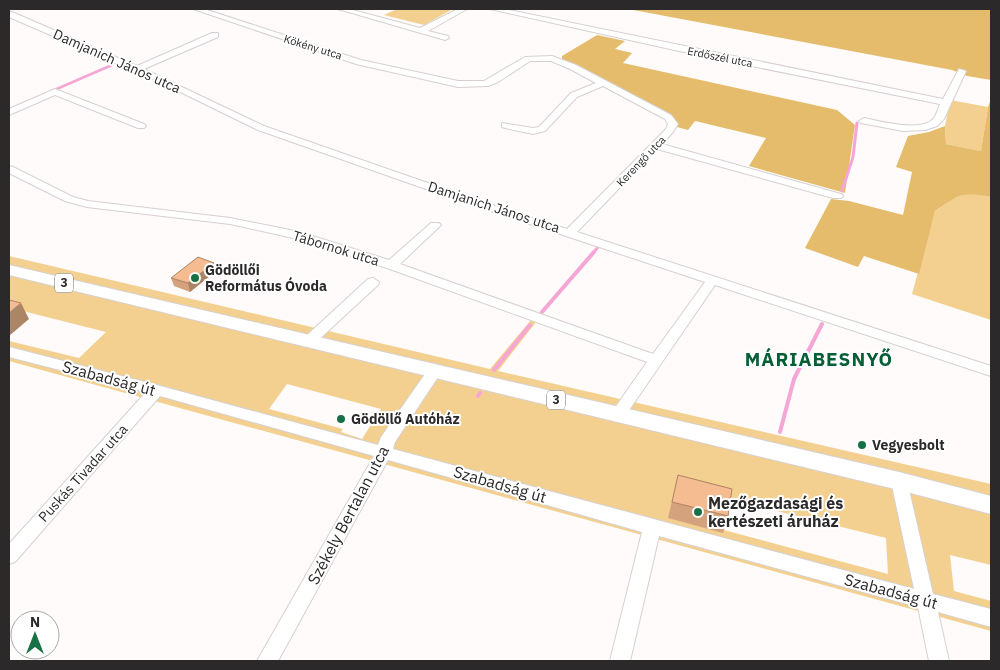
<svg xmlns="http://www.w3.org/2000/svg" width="1000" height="670" viewBox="0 0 1000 670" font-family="'IBM Plex Sans',sans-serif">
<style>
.green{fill:#f3d08f;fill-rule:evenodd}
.forest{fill:#e5bc6c}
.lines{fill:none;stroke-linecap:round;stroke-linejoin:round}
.stream-far2{stroke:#f6a6d4;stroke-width:2.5}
.stream-far1{stroke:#f6a6d4;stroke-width:3}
.stream{stroke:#f6a6d4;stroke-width:4}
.minor-casing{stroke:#d6d0cf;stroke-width:2}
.major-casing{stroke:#d6d0cf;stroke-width:2}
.minor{fill:#fff;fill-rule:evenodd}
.major{fill:#fff;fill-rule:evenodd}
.wall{fill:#d4a27d}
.shaded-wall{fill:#ac8466}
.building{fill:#f6bc91;stroke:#ac8466}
.poi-dot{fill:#177145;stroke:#fff;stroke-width:2}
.labels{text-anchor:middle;stroke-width:4;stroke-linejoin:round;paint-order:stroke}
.far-street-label{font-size:11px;fill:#2b2929;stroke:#fff}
.shield{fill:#fff;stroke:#6b6969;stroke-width:1}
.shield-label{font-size:12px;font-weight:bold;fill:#2b2929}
.street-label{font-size:14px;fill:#2b2929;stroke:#fff}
.poi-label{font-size:14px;font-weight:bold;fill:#2b2929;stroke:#fff;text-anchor:start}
.near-street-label{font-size:16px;fill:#2b2929;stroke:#fff}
.near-poi-label{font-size:16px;font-weight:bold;fill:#2b2929;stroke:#fff;text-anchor:start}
.district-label{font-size:19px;font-weight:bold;letter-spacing:1px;fill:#065e37;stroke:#fff}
</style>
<rect width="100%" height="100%" fill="#fefbfa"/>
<path class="green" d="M397,9H453L424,25L384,15Z
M950,100L988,107L981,151L946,144L945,126Z
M969,192L991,197V320L912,294L935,211L953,199Z
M9,256L490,369L531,320L536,322L498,371L991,484V565L950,555L954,591L991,601V631L9,361V341L79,358L106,332L11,308L9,310ZM287,384L381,409L362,439L341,432L343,429L269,409ZM680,487L886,538L888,574L724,530Z"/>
<path class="forest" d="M628,9H991V80L967,76L952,70Z
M597,35L625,41L615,49L632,53L623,63L837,110L855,125L845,193L749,166L766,138L695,121L688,130L677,127L669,113L562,61V56Z
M991,99V197C961,191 960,195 935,211L919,274L864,256L858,267L805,248L831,199L849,201L903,215L912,172L896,167L908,136L929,132L945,126L946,144L981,151L988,107Z"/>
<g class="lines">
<path class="stream-far2" d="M52,91L112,65"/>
<path class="stream-far1" d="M842,191L853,157L857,123
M593,253L598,247"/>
<path class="stream" d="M542,312L594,252
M494,370L530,325
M478,396L480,393
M780,432L794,379L822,324"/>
<defs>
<path id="minor" d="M193,9H204L361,60L458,81H484L525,57L552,56L576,65L671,115L678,124L673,132L662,144L841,194L843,196L841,198H833L657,149L577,232L991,366V376L715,285L623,419L618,421L613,419L610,415L647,362L387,268L293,238L230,224L87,207L65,201L9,173V166L13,167L73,197L88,201L230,218L300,232L389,260L431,223H439L441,225L439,227L400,264L653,354L705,282L460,201L258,130L168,86L9,17V12H12L137,66L212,33H218V37L144,69L264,126L468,197L567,229L666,129L668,124L665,119L603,86L577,97L545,131L533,134L505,128L502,127V123L533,128L539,127L571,93L596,83L570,69L551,61H530L498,82L488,86L458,87L356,64Z
M338,9H349L420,28L458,9H467L428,31L448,36L449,38L445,40Z
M490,9H504L943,99L959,69L966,71L944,119L937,126L925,130L903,131L861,123L859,121L864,118C880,121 922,133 934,118C937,114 938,108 940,104L697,55Z
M55,89L144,124L146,126L144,128H138L55,95L9,115V109Z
M373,278L379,282L378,285L314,344H304L302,341L304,338L368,279Z
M9,347L157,385L378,445L381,437L430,367H440L442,371L395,442L393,449L914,589L891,481L893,476L899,474L905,476L907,481L933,594L991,609V627L938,612L949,661H929L918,607L659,536L630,661H610L642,532L388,460L278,661H257L374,456L160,396L15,562L9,564V544L146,392L9,357Z"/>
<path id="major" d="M9,265L899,472L991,496V514L899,490L9,275Z"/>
</defs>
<use href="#minor" class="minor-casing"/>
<use href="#major" class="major-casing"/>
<use href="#minor" class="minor"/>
<use href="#major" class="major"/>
</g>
<path class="wall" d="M216,271L190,292L174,286L171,278Z
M678,475L728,516L723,533L668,518Z"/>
<path class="shaded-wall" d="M214,263L216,271L190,292L188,283Z
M21,303L29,319L9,336V313Z"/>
<path class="building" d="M198,257L214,263L188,283L171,278Z
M9,300L21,303L9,313Z
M678,475L732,489L728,516L672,502Z"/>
<g class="poi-dot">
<circle cx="195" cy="278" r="5"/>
<circle cx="341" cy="419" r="5"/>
<circle cx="862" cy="445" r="5"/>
<circle cx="698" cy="512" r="5"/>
</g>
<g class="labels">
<g class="far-street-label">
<text transform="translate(313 47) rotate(17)" y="4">Kökény utca</text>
<text transform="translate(720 57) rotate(11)" y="4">Erdőszél utca</text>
<text transform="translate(641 161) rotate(-46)" y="4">Kerengő utca</text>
</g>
<g class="shield">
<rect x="55" y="273.5" width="18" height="19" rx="4"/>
<rect x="547" y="390.5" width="18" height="19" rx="4"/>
</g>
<g class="shield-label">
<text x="64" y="287">3</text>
<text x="556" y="404">3</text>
</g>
<g class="street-label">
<text transform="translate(117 61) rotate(24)" y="5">Damjanich János utca</text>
<text transform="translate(494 207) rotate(18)" y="5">Damjanich János utca</text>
<text transform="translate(336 248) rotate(17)" y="5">Tábornok utca</text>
<text transform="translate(83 473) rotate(-48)" y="5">Puskás Tivadar utca</text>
</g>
<g class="poi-label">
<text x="205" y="275">Gödöllői<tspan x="205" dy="16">Református Óvoda</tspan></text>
<text x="351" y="424">Gödöllő Autóház</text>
<text x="872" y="450">Vegyesbolt</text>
</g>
<g class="near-street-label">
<text transform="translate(109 378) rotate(15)" y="6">Szabadság út</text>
<text transform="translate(500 484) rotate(16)" y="6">Szabadság út</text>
<text transform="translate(348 515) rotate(-62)" y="6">Székely Bertalan utca</text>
<text transform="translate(891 591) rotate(15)" y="6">Szabadság út</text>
</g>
<g class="near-poi-label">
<text x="708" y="509">Mezőgazdasági és<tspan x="708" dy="18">kertészeti áruház</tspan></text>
</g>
<g class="district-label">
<text x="819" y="366">MÁRIABESNYŐ</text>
</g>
</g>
<rect width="1000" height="670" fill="none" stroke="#2b2929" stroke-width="20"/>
<g transform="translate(35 635)"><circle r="24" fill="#ffffff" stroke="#aaa9a9"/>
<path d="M0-4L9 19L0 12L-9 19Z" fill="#177145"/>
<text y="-8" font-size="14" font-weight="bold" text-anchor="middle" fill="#2b2929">N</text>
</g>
</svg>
